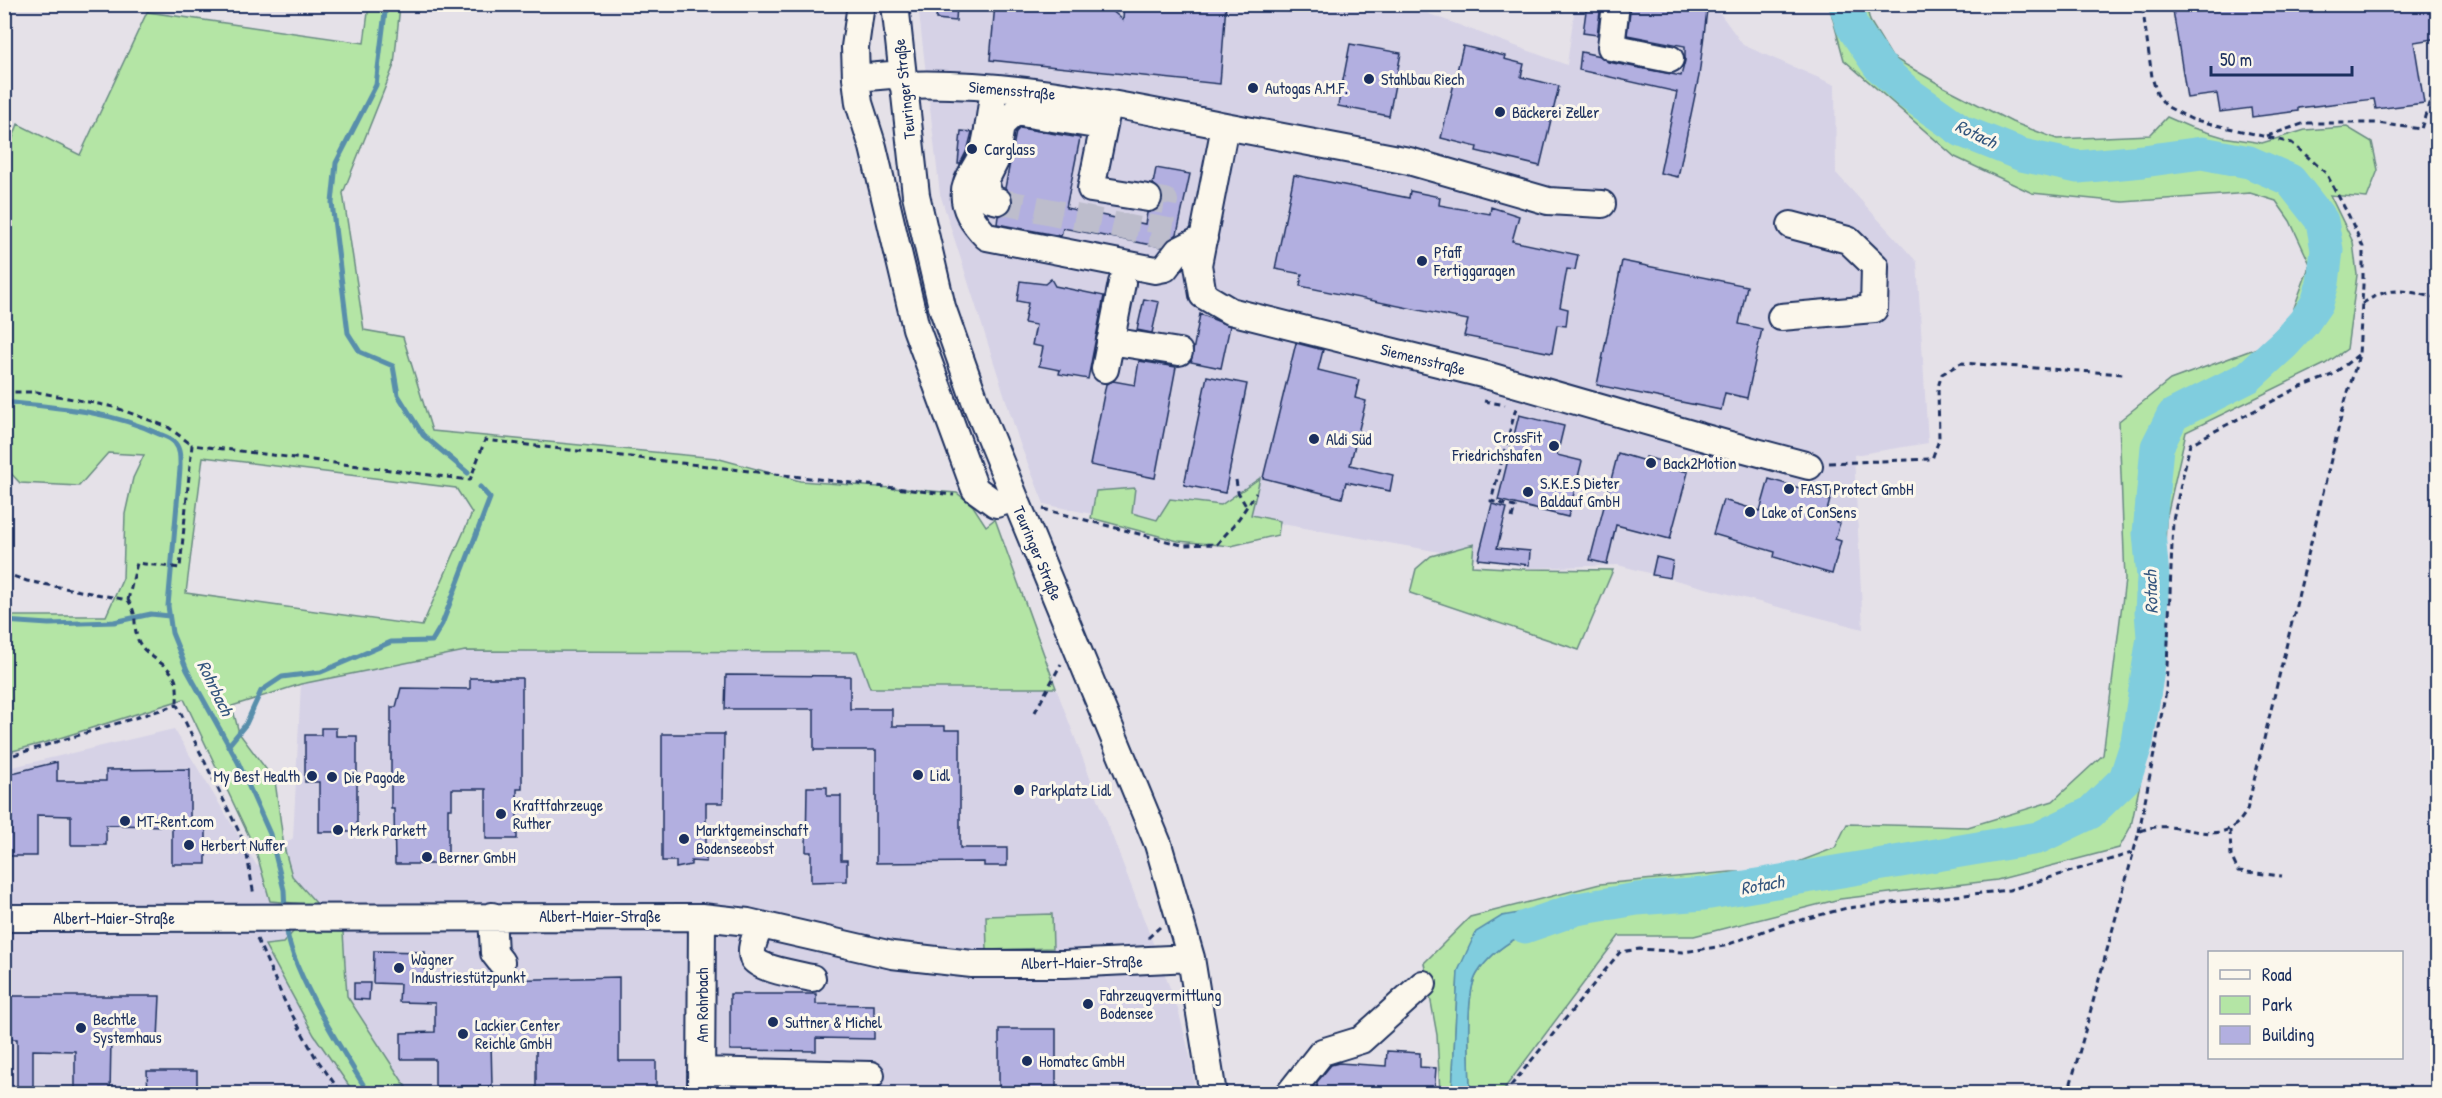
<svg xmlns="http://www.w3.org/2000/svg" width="2442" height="1098" viewBox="0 0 2442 1098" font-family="'Patrick Hand',sans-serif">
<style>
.built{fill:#d6d2e6}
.green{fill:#b4e5a5;stroke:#688a82;stroke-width:1.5;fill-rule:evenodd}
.water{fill:#80cdde;stroke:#588eab;stroke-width:1.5}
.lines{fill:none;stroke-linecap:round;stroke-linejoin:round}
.stream{stroke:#588eab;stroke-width:5}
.river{stroke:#80cdde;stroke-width:33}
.building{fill:#b2afe0;stroke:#1b2f5e;stroke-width:1.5}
.minor-tunnel{stroke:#bdbdcc;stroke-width:26;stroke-dasharray:26 13;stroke-linecap:butt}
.minor-casing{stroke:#1b2f5e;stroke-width:30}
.path{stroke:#1b2f5e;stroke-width:3;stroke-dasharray:6 4.5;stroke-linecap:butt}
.minor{stroke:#fbf7ec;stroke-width:26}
.poi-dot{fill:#1b2f5e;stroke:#fbf7ec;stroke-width:2}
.labels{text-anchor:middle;stroke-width:6;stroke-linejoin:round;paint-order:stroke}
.poi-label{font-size:16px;fill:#1b2f5e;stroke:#fbf7ec;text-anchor:start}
.street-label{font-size:16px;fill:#1b2f5e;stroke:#fbf7ec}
.water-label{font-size:18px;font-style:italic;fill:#34567e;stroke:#fbf7ec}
</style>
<rect width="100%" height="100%" fill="#e5e1e8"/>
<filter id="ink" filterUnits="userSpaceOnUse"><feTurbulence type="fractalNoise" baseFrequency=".0167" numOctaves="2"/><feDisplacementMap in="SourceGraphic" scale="12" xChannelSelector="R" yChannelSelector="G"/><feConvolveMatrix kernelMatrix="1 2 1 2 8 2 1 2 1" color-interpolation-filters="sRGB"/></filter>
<g filter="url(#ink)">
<path class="built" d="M918,5H1405L1567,65L1575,5H1714L1743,45L1835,85L1836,173L1917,262L1928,443L1854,455L1863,629L1618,565L1530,568L1265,521L1235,544L1044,504L1020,444L940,194Z
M465,651L857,652L871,688H1056L1178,1009L1192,1064L1195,1093H5L4,769L174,729L257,866L293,838L301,684Z"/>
<path class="green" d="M148,5V12L364,43L369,5H400L394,65L343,193L364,330L403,337L432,431L716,458L800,481L957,493L973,506L986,526L995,519L1056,688H870L857,652L465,651L301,684L232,706L239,733L275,781L284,847L292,876L318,905L270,901L256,851L184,699L47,742L5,753V614L10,616H106L123,578L125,514L133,478L144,455L108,453L79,486L20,483L5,467L4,162L18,124L80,155L147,12ZM203,457L456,488L472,513L422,626L186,593Z
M1829,5H1866L1870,21L1892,57L1944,87L2012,122L2057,139L2150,135L2167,117L2190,127L2223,137L2262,143L2305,130L2347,127L2372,142L2378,170L2367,198L2330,195L2353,242L2357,275L2347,349L2325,364L2186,432L2166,520L2160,690L2131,826L2119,848L1997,880L1840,899L1694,936H1619L1501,1093H1470C1470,1067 1464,995 1477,974C1496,942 1535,928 1569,916L1564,905L1458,971L1452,1093H1440L1437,1035L1424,963L1470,917L1600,884L1731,872H1772L1835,848L1847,824L1968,827L2053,801L2103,755L2125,580L2119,421L2170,380L2257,348L2291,316L2310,264L2290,221L2276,201L2250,193L2123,202L2032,193L1955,157L1844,60Z
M1260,478L1251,515L1280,521L1278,535L1231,546L1178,541L1091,518L1096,491L1135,488L1132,513L1157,520L1170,499L1221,505Z
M1474,544L1472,566L1524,569L1613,570L1579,650L1410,593L1416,569L1431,556Z
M1052,914L1053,948L987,950L986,916Z
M294,931L343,932L347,996L410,1093H354L314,1035L265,945L283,943Z"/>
<path class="water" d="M1564,905L1569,916C1535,928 1497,942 1477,974C1464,995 1470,1067 1470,1093H1452L1458,971L1476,932L1502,916Z"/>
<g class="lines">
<path class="stream" d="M386,4L376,85L336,163L332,203L348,333L360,352L393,366L398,395L423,435L468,473
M4,402C56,407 111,411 159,434C164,436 171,438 175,443C181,450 180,460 180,469L168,606L172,633L187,670L238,762L270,834L284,890L285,912
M4,621L49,624L114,622L151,614L169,616
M228,746L246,724L261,691L282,677L321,672L391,642L432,641L442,624L490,498L480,487
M286,924C289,969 344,1053 369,1094"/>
<path class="river" d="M1525,927L1577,909L1637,899L1704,894L2038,838L2090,813L2125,779L2137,742L2153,637L2151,612L2153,577L2149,533L2157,447L2173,415L2248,377L2285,343L2304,322L2317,303L2323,283L2327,250L2322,221L2290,180L2249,162L2202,153L2143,161L2078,167L2022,155L1962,131L1908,93L1879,66L1852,26L1845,4"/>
</g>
<path class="building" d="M937,4H957L956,21L936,19Z
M995,4H1104L1123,20L1124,4H1226L1220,84L990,60Z
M1587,4H1601L1597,35L1583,33Z
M1631,4H1690L1689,7L1707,10L1699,76L1678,177L1660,173L1677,92L1579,70L1581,52L1600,56L1608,62L1681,76L1685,61V46L1627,35Z
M2172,4H2438V38L2414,42L2424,103L2376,109L2374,99L2298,108V111L2252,117L2251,108L2220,112L2217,94L2187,98Z
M1350,44L1401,53L1389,116L1338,106Z
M1463,46L1505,56L1504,59L1524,64L1521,77L1559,86L1540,166L1476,151L1477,147L1441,138Z
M1020,128L1080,138L1066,208L1145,224L1147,213L1159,208L1163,201L1162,192L1153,184L1156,168L1190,174L1177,234L1162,247L1063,228L1061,236L997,224L998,216L1008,212L1013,204L1012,196L1005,188L1016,132Z
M961,131L972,132L968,148L960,164H958Z
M1294,175L1409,198L1410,191L1440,197L1439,205L1490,214L1491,207L1519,216L1512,241L1578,255L1575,270L1567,269L1560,307L1568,309L1566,326L1557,325L1552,353L1464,336L1468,320L1300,286L1302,274L1275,269Z
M1622,261L1747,286L1739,324L1762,329L1747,398L1725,393L1721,410L1597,385Z
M1051,279L1055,286L1104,296L1088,379L1059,374L1060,370L1039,366L1043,347L1032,345L1036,325L1024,323L1028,303L1017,301L1020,281L1045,284Z
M1144,299L1159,302L1152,333L1137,330Z
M1200,314L1230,326L1221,368L1191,362Z
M1296,343L1323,350L1318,370L1359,380L1355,398L1366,401L1350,465L1393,475L1390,491L1346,482L1342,498L1263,478Z
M1139,361L1176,367L1155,478L1090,465L1106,384L1113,381L1135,385Z
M1207,376L1247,384L1225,493L1184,485Z
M1519,415L1564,426L1557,455L1582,461L1568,517L1498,500Z
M1618,453L1645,461L1646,457L1660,461V465L1688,472L1670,539L1616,525L1607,564L1590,560Z
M1769,479L1813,492L1815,487L1832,492L1827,511L1838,514L1836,522L1840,523L1835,539L1841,541L1832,574L1774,557L1775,552L1713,534L1723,500L1760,511Z
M1492,504L1507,508L1497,548L1530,551L1529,565L1478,559Z
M1656,557L1673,561L1670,578L1652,575Z
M726,675L850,676V709H892V726H945V730H960V848H1007V866H984V862L876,863V750H814V709H725Z
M470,678H522V789H517V839H486V789H452V809H448V864H395L394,809H391V707H396L401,688L470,689Z
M321,728H336V736H357V832H319V782H305V735H321Z
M662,734H724L723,803H706V862L691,861V865L676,868V861H662Z
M57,762V781H106V770L190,769V826H206V864H172V826L106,825V845H71V816L37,815V856H4V775Z
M807,787H827V796H841V860H847V881L811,882V852H806Z
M374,951L425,952V982L619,977V1061H656V1094H536V1042H491L492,1086H435V1059H401V1033L435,1032V1003L399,1002L400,984L373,983Z
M354,983H370L369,1000L354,999Z
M730,994H816V1004L874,1005V1039L816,1038V1051L730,1050Z
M4,996H160L158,1039H111L110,1094H75V1051L33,1050V1090H17V1039H4Z
M999,1029H1056V1094H999Z
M1387,1051L1420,1053V1067L1436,1068L1434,1094H1377L1317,1089V1082L1331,1065L1339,1063L1386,1066Z
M147,1071H197V1094H148Z"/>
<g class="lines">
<path class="minor-tunnel" d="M998,201L1159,234L1165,201L1148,198"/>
<defs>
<path id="minor" d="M861,4L855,47L856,78L902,74
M895,4L916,195L942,307L977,406L1158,844L1191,958L1213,1094
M1616,4L1611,47L1670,59
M856,78L859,103L873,147L916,328L975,489L996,504L1015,498
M903,85C1012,81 1119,105 1225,126L1198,265L1203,295L1230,311L1486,375L1726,444L1809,466
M994,88C991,108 989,130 984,149C980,162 972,171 967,183C959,204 973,223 987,237L1155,270L1165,268L1178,251L1204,238
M1107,110L1091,189L1148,198
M1225,126L1409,161L1548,201L1602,204
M998,201L990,199L985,181L995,161L1001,125L1015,112L1096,125L1100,102
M1781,317L1874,309L1875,266L1848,240L1791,225
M1110,341L1179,352
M1105,369L1122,283
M492,916L494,953L501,962
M4,918L702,917L748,922L892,955L972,964H1065L1191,958
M760,925C757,934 749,948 753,958C758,969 799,975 812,978
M701,1071L871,1075
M701,1094L702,917
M1289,1094L1322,1052L1361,1040L1423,984"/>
</defs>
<use href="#minor" class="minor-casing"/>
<path class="path" d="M2267,136L2305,123H2377L2421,129L2438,75
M2362,304C2391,284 2405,291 2438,298
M4,392H37L114,407L168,427L192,445
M1484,401L1505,405
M1829,463L1932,459L1939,440L1938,387L1942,374L1961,363L2123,374
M1236,480L1238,492L1246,506
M1043,509L1182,545L1217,544L1235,524L1256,493
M1512,518L1515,507L1491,501L1516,408
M4,573L27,581L128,600C139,617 132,623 138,640C145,658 171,663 176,682C178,689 177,698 177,705
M128,600L137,563L180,568L192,445L470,480L485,440L954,495
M1035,712L1061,664
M4,758L177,705L245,844L254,896
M2230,830L2231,856L2238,871L2282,876
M2139,832L2166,691L2173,520L2190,444L2296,389L2332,375L2358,355
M1148,938L1160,927
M257,939L284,1000L316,1058L342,1094
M1504,1094L1620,952L1640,949L1683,952L1724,946L1777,926L1847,908L2009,890L2132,853
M2068,1094L2139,832C2176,812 2221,858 2247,810L2343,409L2359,355L2363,285V247L2349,216L2326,173L2292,143L2191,119L2166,106L2157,94L2152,77L2142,4"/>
<use href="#minor" class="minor"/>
</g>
</g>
<g class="poi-dot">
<circle cx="1369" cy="79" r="6"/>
<circle cx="1253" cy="88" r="6"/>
<circle cx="1500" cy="112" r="6"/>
<circle cx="972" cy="149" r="6"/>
<circle cx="1422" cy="261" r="6"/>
<circle cx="1314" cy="439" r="6"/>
<circle cx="1554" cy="446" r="6"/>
<circle cx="1651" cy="463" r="6"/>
<circle cx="1789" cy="489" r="6"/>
<circle cx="1528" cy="492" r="6"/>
<circle cx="1750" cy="512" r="6"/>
<circle cx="918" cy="775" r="6"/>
<circle cx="312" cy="776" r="6"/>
<circle cx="332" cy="777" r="6"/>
<circle cx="1019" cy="790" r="6"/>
<circle cx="501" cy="814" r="6"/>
<circle cx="125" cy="821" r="6"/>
<circle cx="338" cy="830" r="6"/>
<circle cx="684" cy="839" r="6"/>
<circle cx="189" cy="845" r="6"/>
<circle cx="427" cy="857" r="6"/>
<circle cx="399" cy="968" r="6"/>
<circle cx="1088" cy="1004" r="6"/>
<circle cx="773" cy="1022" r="6"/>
<circle cx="81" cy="1028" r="6"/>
<circle cx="463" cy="1034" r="6"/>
<circle cx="1027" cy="1061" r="6"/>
</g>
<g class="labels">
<g class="poi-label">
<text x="1381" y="85">Stahlbau Riech</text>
<text x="1265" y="94">Autogas A.M.F.</text>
<text x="1512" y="118">Bäckerei Zeller</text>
<text x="984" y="155">Carglass</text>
<text x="1434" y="258">Pfaff<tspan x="1434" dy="18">Fertiggaragen</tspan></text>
<text x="1542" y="443" text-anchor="end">CrossFit<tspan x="1542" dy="18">Friedrichshafen</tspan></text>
<text x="1326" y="445">Aldi Süd</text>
<text x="1663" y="469">Back2Motion</text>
<text x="1540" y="489">S.K.E.S Dieter<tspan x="1540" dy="18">Baldauf GmbH</tspan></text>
<text x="1801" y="495">FAST Protect GmbH</text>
<text x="1762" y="518">Lake of ConSens</text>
<text x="930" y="781">Lidl</text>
<text x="300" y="782" text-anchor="end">My Best Health</text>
<text x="344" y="783">Die Pagode</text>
<text x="1031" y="796">Parkplatz Lidl</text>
<text x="513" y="811">Kraftfahrzeuge<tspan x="513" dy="18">Ruther</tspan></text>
<text x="137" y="827">MT-Rent.com</text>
<text x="350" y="836">Merk Parkett</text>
<text x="696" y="836">Marktgemeinschaft<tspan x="696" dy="18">Bodenseeobst</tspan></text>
<text x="201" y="851">Herbert Nuffer</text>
<text x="439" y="863">Berner GmbH</text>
<text x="411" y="965">Wagner<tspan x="411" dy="18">Industriestützpunkt</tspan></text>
<text x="1100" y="1001">Fahrzeugvermittlung<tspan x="1100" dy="18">Bodensee</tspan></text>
<text x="93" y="1025">Bechtle<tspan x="93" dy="18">Systemhaus</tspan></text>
<text x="785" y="1028">Suttner &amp; Michel</text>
<text x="475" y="1031">Lackier Center<tspan x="475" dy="18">Reichle GmbH</tspan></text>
<text x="1039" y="1067">Homatec GmbH</text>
</g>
<g class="street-label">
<text transform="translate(904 89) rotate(-96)" y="6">Teuringer Straße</text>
<text transform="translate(1012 90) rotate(5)" y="6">Siemensstraße</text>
<text transform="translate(1423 359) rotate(14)" y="6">Siemensstraße</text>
<text transform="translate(1038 553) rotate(67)" y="6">Teuringer Straße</text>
<text x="600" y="922">Albert-Maier-Straße</text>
<text x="114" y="924">Albert-Maier-Straße</text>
<text transform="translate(1082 962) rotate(-1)" y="6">Albert-Maier-Straße</text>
<text transform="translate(702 1005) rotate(-90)" y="6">Am Rohrbach</text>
</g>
<g class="water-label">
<text transform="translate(1976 134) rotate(26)" y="6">Rotach</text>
<text transform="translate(2151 592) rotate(-92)" y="6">Rotach</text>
<text transform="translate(215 688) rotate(64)" y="6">Rohrbach</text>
<text transform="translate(1762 885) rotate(-10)" y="6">Rotach</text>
</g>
</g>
<rect width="2442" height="1098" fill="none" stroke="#fbf7ec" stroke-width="24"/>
<rect x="12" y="12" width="2418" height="1074" fill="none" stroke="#1b2f5e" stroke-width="2" filter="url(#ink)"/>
<rect x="2208" y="951" width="195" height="108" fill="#fbf7ec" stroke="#a1a7b3" stroke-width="1.5"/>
<rect x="2220" y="970" width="30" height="9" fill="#fbf7ec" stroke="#a1a7b3" stroke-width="1.5"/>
<text x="2262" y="981" font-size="18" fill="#1b2f5e">Road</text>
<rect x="2220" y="996" width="30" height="18" fill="#b4e5a5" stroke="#a1a7b3" stroke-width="1.5"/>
<text x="2262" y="1011" font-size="18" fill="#1b2f5e">Park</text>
<rect x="2220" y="1026" width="30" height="18" fill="#b2afe0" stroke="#a1a7b3" stroke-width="1.5"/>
<text x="2262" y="1041" font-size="18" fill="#1b2f5e">Building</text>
<path d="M2211 66v9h141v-9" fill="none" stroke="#1b2f5e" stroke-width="3"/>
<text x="2220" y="66" font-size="18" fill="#1b2f5e" stroke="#fbf7ec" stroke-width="4.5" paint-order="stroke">50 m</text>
</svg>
